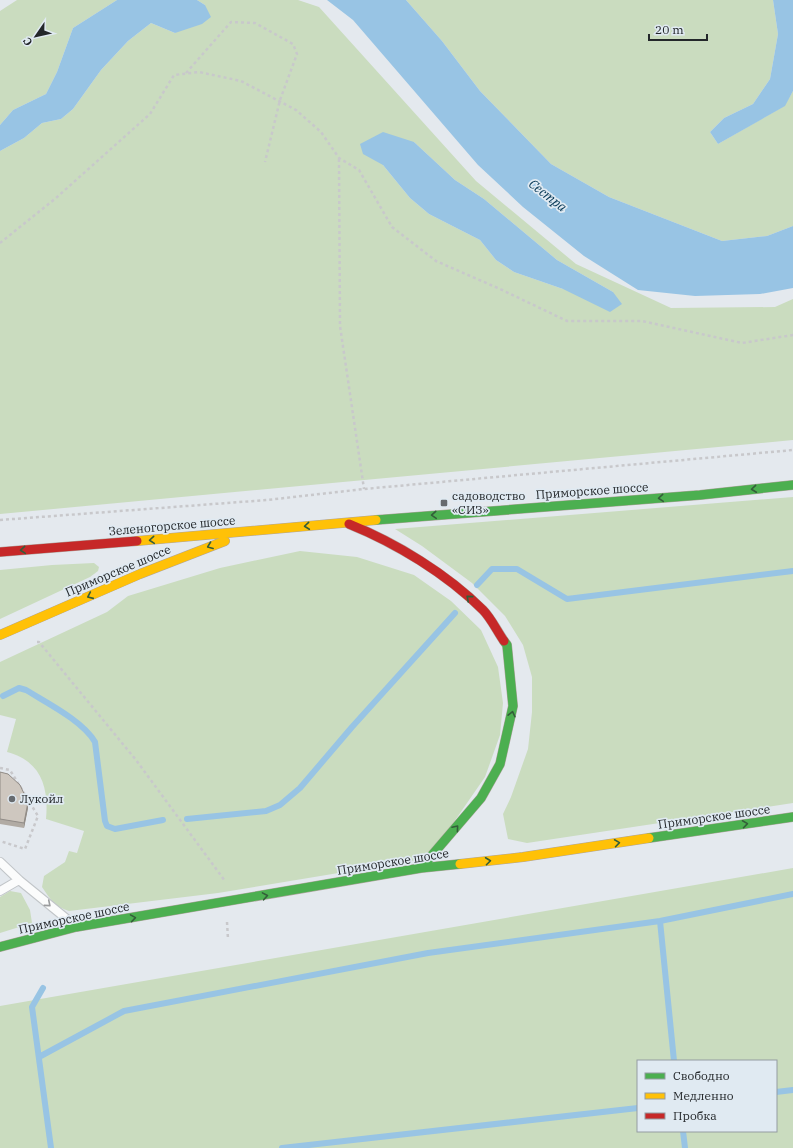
<svg xmlns="http://www.w3.org/2000/svg" width="793" height="1148" viewBox="0 0 793 1148" font-family="'IBM Plex Serif',serif">
<style>
.green{fill:#cadcbf;fill-rule:evenodd}
.water{fill:#98c4e4}
.lines{fill:none;stroke-linecap:round;stroke-linejoin:round}
.stream{stroke:#98c4e4;stroke-width:6}
.lane-casing{stroke:#c1c5c8;stroke-width:10}
.fast-casing{stroke:#aea49d;stroke-width:10}
.slow-casing{stroke:#aea49d;stroke-width:10}
.jam-casing{stroke:#aea49d;stroke-width:10}
.path{stroke:#c8c8cb;stroke-width:2.5;stroke-dasharray:3 3;stroke-linecap:butt}
.lane{stroke:#fbfcfc;stroke-width:8}
.fast{stroke:#4caf50;stroke-width:9}
.slow{stroke:#ffc107;stroke-width:9}
.jam{stroke:#c62828;stroke-width:9}
.wall{fill:#b1aba4}
.shaded-wall{fill:#908b86}
.building{fill:#cec7bf;stroke:#908b86}
.oneway{stroke:#335d39}
.oneway2{stroke:#9a9c9e}
.poi-dot{fill:#676b6f;stroke:#e0eaf2;stroke-width:1.5}
.labels{text-anchor:middle;stroke-width:3.5;stroke-linejoin:round;paint-order:stroke}
.street-label{font-size:12px;fill:#23272a;stroke:#e0eaf2}
.poi-label{font-size:12px;fill:#23272a;stroke:#e0eaf2;text-anchor:start}
.water-label{font-size:13px;font-style:italic;fill:#053755;stroke:#e0eaf2}
</style>
<rect width="100%" height="100%" fill="#e4e9ee"/>
<path class="green" d="M17,0H117L73,28L57,72L46,94L13,110L0,125V11Z
M197,0H298L319,7L476,181L576,264L671,308L775,307L793,299V440L0,514V151L24,138L42,123L61,119L73,109L101,70L128,41L151,23L175,33L205,5ZM414,142L455,180L484,199L557,260L613,292L563,289L514,272L496,260L480,240L429,214L410,198L383,165Z
M406,0H773L778,34L770,79L753,104L724,118L710,132L718,144L784,106L793,91V226L767,236L722,241L609,197L551,164L480,91L442,41Z
M793,497V803L527,843L508,839L503,814L511,797L528,749L532,712V677L523,645L505,616L472,583L422,546L395,529Z
M300,551L357,557L414,575L451,601L481,630L498,667L503,703L500,735L485,777L429,858L218,893L69,911C55,907 50,899 42,887L44,876L65,862L69,851L77,853L84,831L46,819C49,787 41,761 7,752L16,719L0,715V662L107,612L128,596L220,568Z
M94,563L99,567L98,571L90,577L0,619V570L52,565Z
M793,868V1148H0V1006ZM638,1061H776V1131H638Z
M10,891L21,893L30,910L32,923L0,933V897Z"/>
<path class="water" d="M117,0H197L205,5L211,17L202,24L175,33L151,23L128,41L101,70L73,109L61,119L42,123L24,138L0,151V125L13,110L46,94L57,72L73,28Z
M327,0H406L442,41L480,91L551,164L609,197L722,241L767,236L793,226V288L760,294L695,296L638,290L584,256L523,207L478,165L353,20Z
M773,0H793V91L785,106L718,144L710,132L724,118L753,104L770,79L778,34Z
M383,132L414,142L455,180L484,199L557,260L613,292L622,304L610,312L563,289L514,272L496,260L480,240L429,214L410,198L383,165L363,154L360,144Z"/>
<g class="lines">
<path class="stream" d="M477,585L492,569H517L567,599L793,571
M3,696L19,688L26,690C47,703 83,721 95,742L105,821L107,826L115,829L163,820
M187,819L266,811L280,805L300,788L352,727L455,613
M660,921L674,1061
M43,988L32,1007L51,1148
M39,1057L124,1011L428,953L660,921L793,894
M776,1092L793,1090
M683,1131L685,1148
M282,1148L638,1108"/>
<defs>
<path id="lane" d="M0,862L19,880L0,891
M19,880L73,924"/>
<path id="fast" d="M376,520L700,495L793,485
M649,838L793,817
M421,868L481,798L500,764L513,706L507,645L504,641
M0,947L76,927L421,868L460,864"/>
<path id="slow" d="M137,541L376,520
M0,635L140,574L225,541
M460,864L523,857L649,838"/>
<path id="jam" d="M349,524C396,543 447,574 483,610C491,618 497,631 504,641
M0,552L137,541"/>
</defs>
<use href="#lane" class="lane-casing"/>
<use href="#fast" class="fast-casing"/>
<use href="#slow" class="slow-casing"/>
<use href="#jam" class="jam-casing"/>
<path class="path" d="M186,73L231,22L255,23L293,44L297,54L280,100L265,162
M339,159L340,326L364,489
M0,243L56,198L150,114L174,75L199,72L241,81L296,110L321,132L339,158L359,170L392,227L436,261L500,289L567,321H642L742,343L793,335
M0,520L267,500L364,489L793,450
M37,642H39L136,760L225,881
M0,768L10,770L38,816L25,849L0,841
M227,922L228,939"/>
<use href="#lane" class="lane"/>
<use href="#fast" class="fast"/>
<use href="#slow" class="slow"/>
<use href="#jam" class="jam"/>
</g>
<path class="wall" d="M0,772L28,808L24,828L0,824Z"/>
<path class="shaded-wall" d="M28,802V808L24,828V823Z"/>
<path class="building" d="M0,772L8,774L20,785L28,802L24,823L0,819Z"/>
<defs><path id="oneway-chevron" d="M-2-3.5L2.5 0L-2 3.5" fill="none" stroke-width="1.6" stroke-linecap="round" stroke-linejoin="round"/></defs>
<g class="oneway">
<use href="#oneway-chevron" transform="translate(754 489) rotate(174)"/>
<use href="#oneway-chevron" transform="translate(661 498) rotate(175)"/>
<use href="#oneway-chevron" transform="translate(434 515) rotate(176)"/>
<use href="#oneway-chevron" transform="translate(307 526) rotate(174)"/>
<use href="#oneway-chevron" transform="translate(152 540) rotate(175)"/>
<use href="#oneway-chevron" transform="translate(210 546) rotate(159)"/>
<use href="#oneway-chevron" transform="translate(23 550) rotate(175)"/>
<use href="#oneway-chevron" transform="translate(90 596) rotate(156)"/>
<use href="#oneway-chevron" transform="translate(469 598) rotate(-139)"/>
<use href="#oneway-chevron" transform="translate(512 714) rotate(-77)"/>
<use href="#oneway-chevron" transform="translate(745 824) rotate(-8)"/>
<use href="#oneway-chevron" transform="translate(456 828) rotate(-50)"/>
<use href="#oneway-chevron" transform="translate(617 843) rotate(-8)"/>
<use href="#oneway-chevron" transform="translate(488 861) rotate(-7)"/>
<use href="#oneway-chevron" transform="translate(265 896) rotate(-10)"/>
<use href="#oneway-chevron" transform="translate(133 918) rotate(-9)"/>
</g>
<use class="oneway2" href="#oneway-chevron" transform="translate(48 904) rotate(40)"/>
<g class="poi-dot">
<rect x="440" y="499" width="8" height="8" rx="2"/>
<circle cx="12" cy="799" r="4"/>
</g>
<g class="labels">
<g class="street-label">
<text transform="translate(592 491) rotate(-4)" y="4">Приморское шоссе</text>
<text transform="translate(172 526) rotate(-5)" y="4">Зеленогорское шоссе</text>
<text transform="translate(118 571) rotate(-23)" y="4">Приморское шоссе</text>
<text transform="translate(714 817) rotate(-8)" y="4">Приморское шоссе</text>
<text transform="translate(393 862) rotate(-9)" y="4">Приморское шоссе</text>
<text transform="translate(74 918) rotate(-12)" y="4">Приморское шоссе</text>
</g>
<g class="poi-label">
<text x="452" y="500">садоводство<tspan x="452" dy="14">«СИЗ»</tspan></text>
<text x="20" y="803">Лукойл</text>
</g>
<g class="water-label">
<text transform="translate(548 195) rotate(38)" y="5">Сестра</text>
</g>
</g>
<rect x="637" y="1060" width="140" height="72" fill="#e0eaf2" stroke="#949ca2"/>
<rect x="645" y="1073" width="20" height="6" fill="#4caf50" stroke="#949ca2"/>
<text x="673" y="1080" font-size="12" fill="#23272a">Свободно</text>
<rect x="645" y="1093" width="20" height="6" fill="#ffc107" stroke="#949ca2"/>
<text x="673" y="1100" font-size="12" fill="#23272a">Медленно</text>
<rect x="645" y="1113" width="20" height="6" fill="#c62828" stroke="#949ca2"/>
<text x="673" y="1120" font-size="12" fill="#23272a">Пробка</text>
<g transform="translate(36 36) rotate(236)" stroke="#e0eaf2" stroke-width="3" paint-order="stroke">
<path d="M0-3L7 15L0 10L-7 15Z" fill="#23272a"/>
<text y="-6" font-size="11" font-weight="bold" text-anchor="middle" fill="#23272a">С</text>
</g>
<path d="M649 34v6h58v-6" fill="none" stroke="#23272a" stroke-width="2"/>
<text x="655" y="34" font-size="12" fill="#23272a" stroke="#e0eaf2" stroke-width="3" paint-order="stroke">20 m</text>
</svg>
